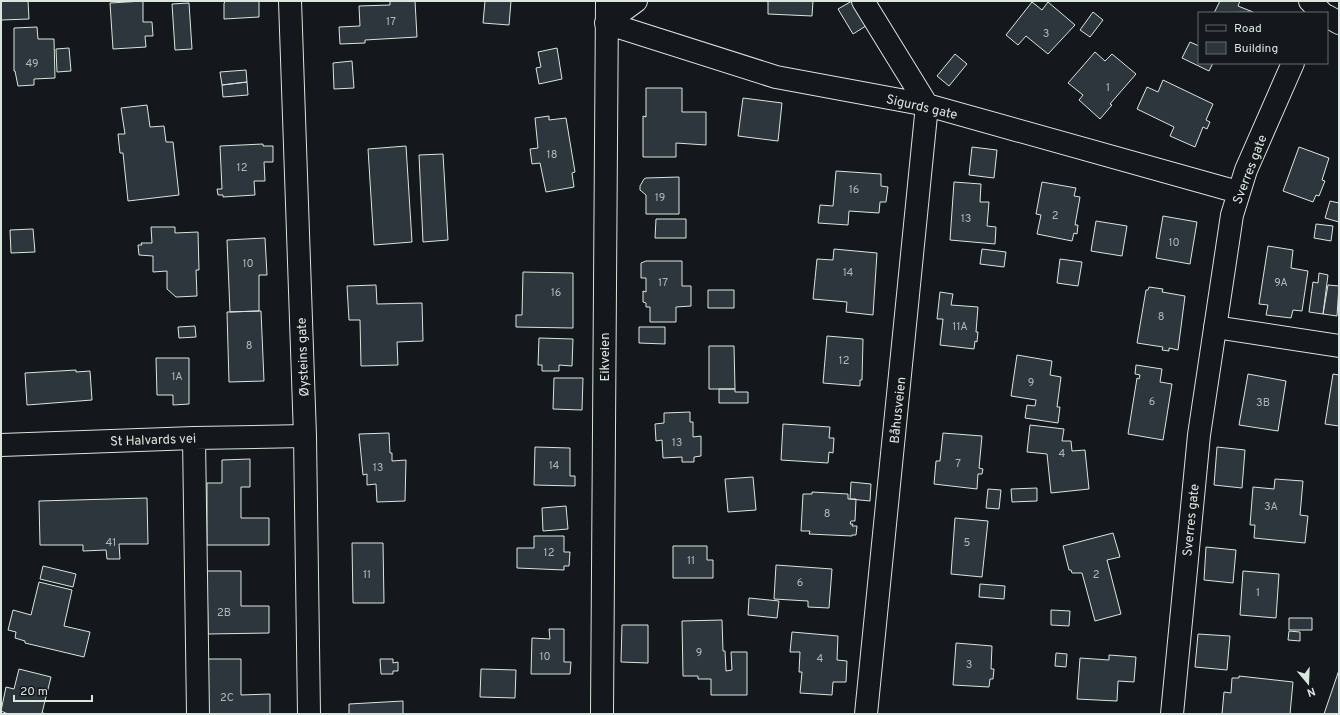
<svg xmlns="http://www.w3.org/2000/svg" width="1340" height="715" viewBox="0 0 1340 715" font-family="Overpass,sans-serif">
<style>
.building{fill:#2c363c;stroke:#d8e6dc}
.lines{fill:none;stroke-linecap:round;stroke-linejoin:round}
.minor-casing{stroke:#d8e6dc;stroke-width:24}
.minor{stroke:#14181c;stroke-width:22}
.labels{text-anchor:middle;stroke-width:3;stroke-linejoin:round;paint-order:stroke}
.number-label{font-size:11px;fill:#adbab4}
.street-label{font-size:13px;fill:#d8e6dc;stroke:#14181c}
</style>
<rect width="100%" height="100%" fill="#14181c"/>
<path class="building" d="M1,1H36H28L29,19L1,20Z
M143,1V22H152L153,36H145L146,47L113,49L110,3Z
M226,1H259V17L224,19V3Z
M390,1H415L417,37L365,40V43L340,44L339,27L360,26L359,6L390,5Z
M485,1H511L509,25L483,23Z
M768,1H813L812,16L768,14Z
M852,1H855L869,24L853,34L838,9Z
M1220,1H1240L1238,6L1253,12L1214,13Z
M1032,2L1042,10L1048,2L1075,25L1048,54L1026,36L1018,45L1006,35Z
M189,3L192,49L175,50L172,4Z
M1093,12L1103,20L1090,37L1080,30Z
M37,27L38,39H54L55,78L34,79V85L18,86L15,71H14V28Z
M1190,42L1199,46V63H1213L1209,71L1182,58Z
M69,48L71,71L57,72L56,49Z
M557,48L562,79L539,84L536,68L541,67L538,52Z
M1095,52L1105,61L1112,54L1136,74L1110,104L1112,105L1100,119L1079,100L1083,95L1068,83Z
M955,54L967,64L949,86L937,76Z
M352,61L354,88L334,89L333,63Z
M246,70L247,82L222,85L220,72Z
M1163,80L1213,104L1206,120L1210,122L1207,129L1203,127L1195,147L1170,136L1174,127L1137,109L1147,87L1158,92Z
M247,82L248,95L223,97L222,85Z
M646,88H682V112H706V145L676,143V157H643V116L646,117Z
M743,98L782,103L778,141L738,136Z
M147,105L150,127L164,126L166,142H173L179,195L128,201L123,153H120L118,134H125L121,108Z
M549,116V120L566,118L575,172L572,173L574,187L546,192L540,163L532,164L530,149L538,148L535,118Z
M263,144V146H273V162H264L265,181H254L255,195L223,197V195H218L217,189H222L220,146Z
M406,146L412,242L374,245L368,149Z
M972,147L997,150L994,178L969,175Z
M1299,147L1329,158L1322,180L1325,181L1319,196L1316,195L1313,202L1283,191Z
M443,154L448,240L423,242L419,155Z
M836,171L881,174V186L888,187L886,202H880L879,213L849,211L848,225L818,223L820,205L833,206Z
M679,177V214H646V195L640,190V186L644,179L646,178Z
M954,182L981,184L980,202H989L987,226L996,227L995,244L950,240Z
M1042,182L1076,188L1074,196L1080,197L1075,225H1078L1077,234L1074,233L1072,241L1037,234L1041,215L1036,214Z
M1330,201L1339,203V222L1325,218Z
M1163,216L1197,222L1190,264L1156,258Z
M656,219H686V238H655Z
M1096,221L1127,226L1122,256L1091,251Z
M1316,224L1333,226L1331,241L1314,238Z
M151,227H175V233L198,232L199,270H196L197,296L176,297L167,289V271L153,272V256L139,255L138,245H142L141,243H152Z
M33,229L35,252L11,253L10,230Z
M265,238L267,275H259V311L230,312L227,240Z
M1268,246L1293,250L1291,268L1308,271L1302,311L1293,310L1291,318L1266,315L1268,305L1259,304Z
M834,249L877,253L873,315L846,312L847,302L813,299L817,259L833,260Z
M982,249L1006,252L1004,267L980,264Z
M1060,259L1082,262L1078,286L1057,283Z
M646,261H682V286H691V306L676,307V322H650V307H646V303L643,302V291L646,292V278H641V263Z
M523,272L573,273V328L516,327V315H522Z
M1319,273L1328,275L1323,314L1309,312L1313,282L1318,283Z
M376,285L377,304L422,303L423,341L397,342L398,365L361,366L360,320H349L347,286Z
M1328,285L1339,286L1337,316L1323,314Z
M1149,287L1163,289L1162,292L1185,296L1178,350L1169,348V351L1162,350L1163,347L1137,343L1146,290H1148Z
M708,290H734V308H708Z
M940,292L953,294L951,305L978,307L976,332H978L977,342L975,341L974,349L940,345L943,319H937Z
M259,311H261L264,381L229,382L227,312Z
M195,326L196,337L179,338L178,327Z
M639,327H665V344L639,343Z
M827,336L863,339L862,380H860V386L823,383Z
M539,338L573,339L572,366L559,365V371H542V365H538Z
M709,346H734L735,389H709Z
M1017,355L1052,361L1050,375L1061,377L1057,407H1060L1058,423L1025,418L1027,405L1035,406L1036,400L1011,396Z
M156,358H189V404L173,405V395H157Z
M1136,365L1162,369L1160,382L1172,384L1163,440L1128,434L1137,378L1139,379L1140,375L1135,374Z
M76,370V372L90,371L92,400L27,405L25,373Z
M1248,374L1286,381L1278,431L1239,425Z
M1333,374L1339,375V426L1325,424Z
M554,378H583L582,410L553,409Z
M719,389H735V392H748V403H719Z
M690,412V422H693V437L701,436V456L694,457V462H682V457L663,458L662,440L656,441L655,424L664,423V413Z
M783,424L830,427L829,438H834L833,453L829,452L828,463L781,460Z
M1030,425L1064,429L1062,441H1071L1072,451L1085,450L1089,489L1051,493L1047,454L1027,452Z
M389,433L390,453H392V461L406,460L405,501L377,502L376,484L367,485V474L363,475L359,434Z
M943,433L982,436L979,468L983,469L982,474H978L977,489L934,484L936,461H940Z
M535,447L570,448V476H575V486L534,485Z
M1217,447L1245,450L1242,488L1214,485Z
M250,459V487H241V518H269V545H207V483H222V460Z
M753,477L756,510L728,512L725,479Z
M1275,479L1303,481L1300,515L1308,516L1305,543L1254,538L1255,525H1250L1253,487L1274,489Z
M851,482L871,484L870,501L850,499Z
M1037,488V501L1012,502L1011,489Z
M988,489L1001,490L999,509L986,508Z
M812,492L848,494V499H856L855,521H851L850,524H853L852,526H857L856,535H852V536L809,534L810,531H801L803,494H812Z
M147,498L148,544H119L120,559H107L106,550L83,551V545H40L39,501Z
M566,506L568,529L543,531L542,508Z
M955,518L988,521L982,577L951,574Z
M1113,533L1120,557L1107,560L1121,614L1095,621L1082,573H1072L1071,570H1069L1063,546Z
M534,536H564V552H570L569,566H564V570L517,568V548H534Z
M352,543H383L384,603H353Z
M673,546H707V560H713V578H673Z
M1206,547L1236,550L1233,583L1204,580Z
M776,565L832,569L829,608L808,607V601L774,599Z
M43,566L76,574L73,587L40,579Z
M207,571H241V606H269V633L208,634Z
M1243,571L1279,574L1276,618L1240,615Z
M39,582L72,590L64,626L90,632L84,657L25,643V641L15,638L16,632L8,630L13,610L31,615Z
M980,584L1005,586L1004,599L979,597Z
M749,598L779,601L777,618L748,615Z
M1051,610L1070,611L1069,626L1051,625Z
M1289,618H1312V630H1289Z
M722,620L723,651H725L726,671L732,670L731,652H747V695H711V679H698V676H683L682,621Z
M622,625H648V663L621,662Z
M549,629H564V662H571L570,674H531L532,638L550,639Z
M1289,631L1300,632V641L1288,640Z
M792,632L838,636L837,660L847,661L846,682H833L832,695L800,693L802,672H799L800,652H790Z
M1198,634L1230,636L1227,670L1195,667Z
M956,643L992,646L991,669H994L993,679H990L989,687L953,685Z
M1056,653L1067,654L1066,667L1055,666Z
M1109,655L1136,657L1134,682L1118,681L1117,701L1077,699L1080,658L1109,660Z
M208,659H241V695L270,694V714H208Z
M380,659H393V663L398,662V671H393V674H381Z
M19,669L51,677L42,713L48,714H8L1,711L6,687L14,689Z
M481,669L516,670L515,698L480,697Z
M1339,670V714H1324Z
M1239,676L1293,682L1290,714H1222L1224,692L1231,693L1232,678H1239Z
M403,701V714H349V704Z"/>
<g class="lines">
<defs>
<path id="minor" d="M290,1L305,436L309,714
M863,1L927,105L866,714
M1310,1L1322,13
M1327,16L1339,23
M606,23L776,77L927,105L1238,192
M606,23L636,1
M1215,327L1339,346
M194,438L198,714
M1,445L194,438L305,436
M602,714L607,1
M1172,714L1199,435L1232,215L1246,170L1293,63"/>
</defs>
<use href="#minor" class="minor-casing"/>
<use href="#minor" class="minor"/>
</g>
<g class="labels">
<g class="number-label">
<text x="391" y="25">17</text>
<text x="1046" y="37">3</text>
<text x="32" y="67">49</text>
<text x="1108" y="91">1</text>
<text x="552" y="158">18</text>
<text x="242" y="171">12</text>
<text x="854" y="193">16</text>
<text x="660" y="201">19</text>
<text x="1055" y="219">2</text>
<text x="966" y="222">13</text>
<text x="1174" y="246">10</text>
<text x="248" y="267">10</text>
<text x="848" y="276">14</text>
<text x="663" y="286">17</text>
<text x="1281" y="286">9A</text>
<text x="556" y="296">16</text>
<text x="1161" y="320">8</text>
<text x="960" y="330">11A</text>
<text x="249" y="349">8</text>
<text x="844" y="364">12</text>
<text x="177" y="380">1A</text>
<text x="1031" y="386">9</text>
<text x="1152" y="405">6</text>
<text x="1263" y="406">3B</text>
<text x="677" y="446">13</text>
<text x="1062" y="457">4</text>
<text x="958" y="467">7</text>
<text x="554" y="469">14</text>
<text x="378" y="471">13</text>
<text x="1271" y="510">3A</text>
<text x="827" y="517">8</text>
<text x="111" y="546">41</text>
<text x="967" y="546">5</text>
<text x="549" y="556">12</text>
<text x="691" y="564">11</text>
<text x="367" y="578">11</text>
<text x="1096" y="578">2</text>
<text x="800" y="586">6</text>
<text x="1258" y="596">1</text>
<text x="224" y="616">2B</text>
<text x="699" y="656">9</text>
<text x="545" y="660">10</text>
<text x="820" y="662">4</text>
<text x="969" y="668">3</text>
<text x="227" y="701">2C</text>
</g>
<g class="street-label">
<text transform="translate(922 106) rotate(13)" y="5">Sigurds gate</text>
<text transform="translate(1249 169) rotate(-69)" y="5">Sverres gate</text>
<text transform="translate(302 357) rotate(-92)" y="5">Øysteins gate</text>
<text transform="translate(604 357) rotate(-90)" y="5">Eikveien</text>
<text transform="translate(897 410) rotate(-84)" y="5">Båhusveien</text>
<text transform="translate(153 439) rotate(-2)" y="5">St Halvards vei</text>
<text transform="translate(1190 520) rotate(-84)" y="5">Sverres gate</text>
</g>
</g>
<rect width="1340" height="715" fill="none" stroke="#d8e6dc" stroke-width="4"/>
<rect x="1198" y="12" width="130" height="52" fill="#14181c" stroke="#626a69"/>
<rect x="1206" y="25" width="20" height="6" fill="#14181c" stroke="#626a69"/>
<text x="1234" y="32" font-size="12" fill="#d8e6dc">Road</text>
<rect x="1206" y="42" width="20" height="12" fill="#2c363c" stroke="#626a69"/>
<text x="1234" y="52" font-size="12" fill="#d8e6dc">Building</text>
<g transform="translate(1308 683) rotate(161)" stroke="#14181c" stroke-width="3" paint-order="stroke">
<path d="M0-3L7 15L0 10L-7 15Z" fill="#d8e6dc"/>
<text y="-6" font-size="11" font-weight="bold" text-anchor="middle" fill="#d8e6dc">N</text>
</g>
<path d="M14 695v6h78v-6" fill="none" stroke="#d8e6dc" stroke-width="2"/>
<text x="20" y="695" font-size="12" fill="#d8e6dc" stroke="#14181c" stroke-width="3" paint-order="stroke">20 m</text>
</svg>
